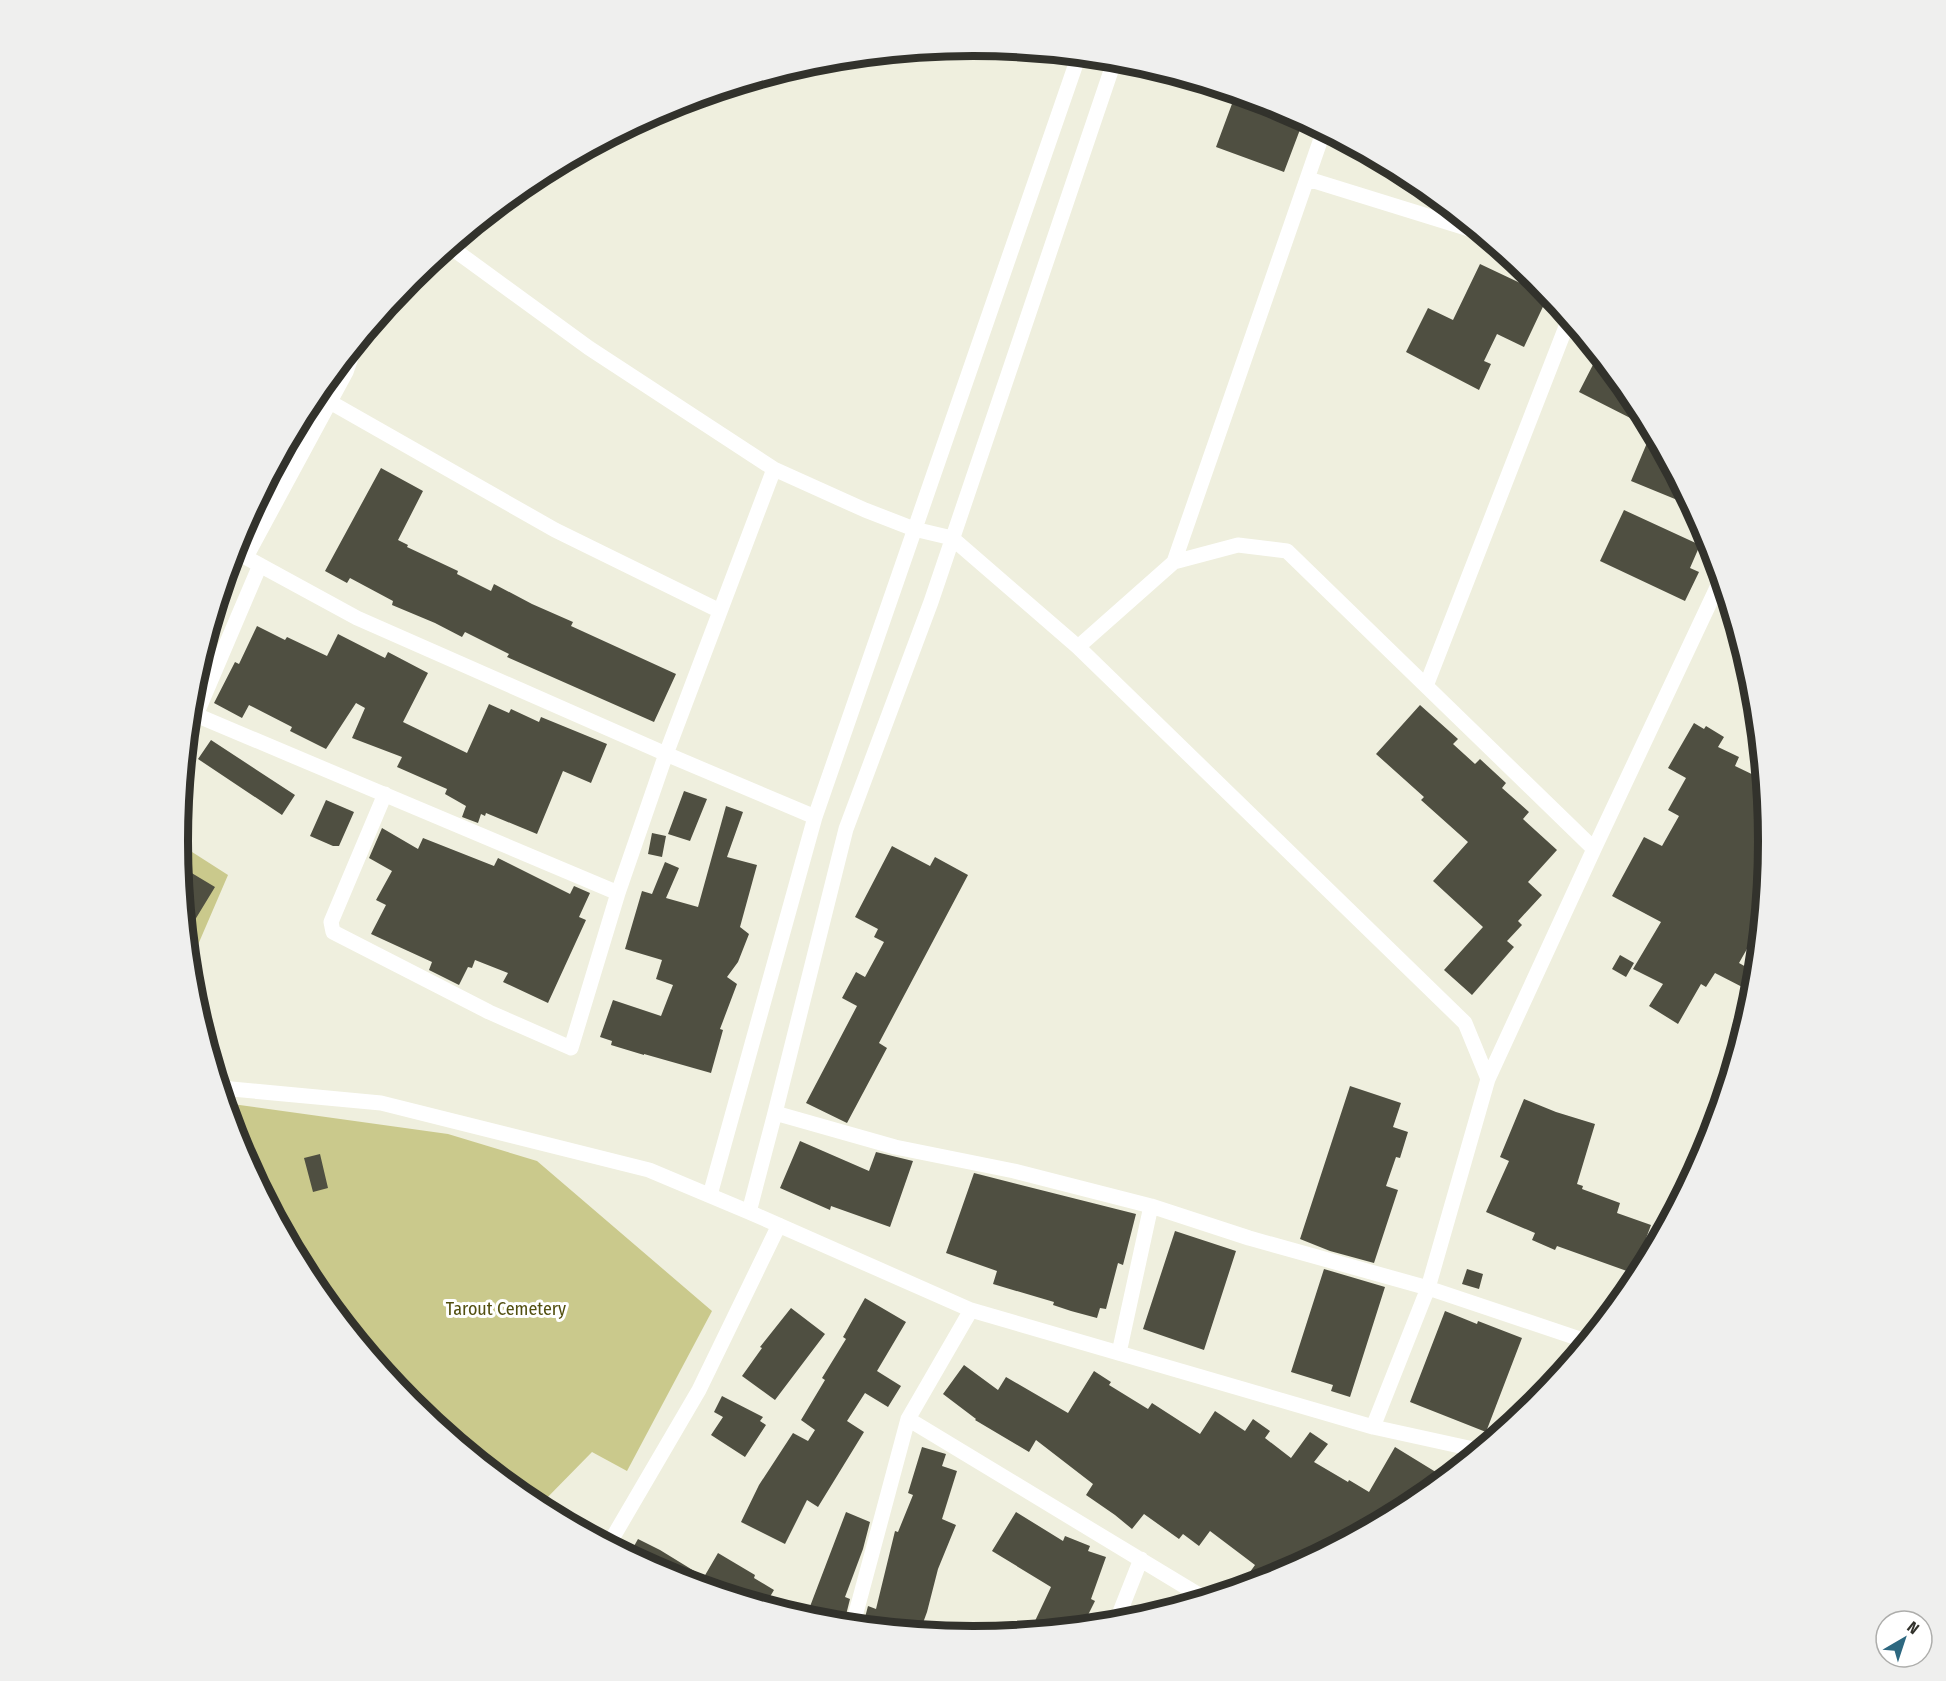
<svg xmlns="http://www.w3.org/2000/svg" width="1946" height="1681" viewBox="0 0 1946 1681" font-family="'Fira Sans Condensed',sans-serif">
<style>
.green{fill:#cac98c}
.building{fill:#4f4f41}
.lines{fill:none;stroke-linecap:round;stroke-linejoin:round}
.street{stroke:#fff;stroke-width:15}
.labels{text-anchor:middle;stroke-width:6;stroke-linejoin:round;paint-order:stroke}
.park-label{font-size:18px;fill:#524f10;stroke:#fff}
.rim{fill:none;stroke:#32322c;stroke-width:8}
</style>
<rect width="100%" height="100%" fill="#efefde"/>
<path class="green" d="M178,843L228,875L194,954L188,950Z
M225,1103L448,1134L537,1161L712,1311L627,1471L592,1452L539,1506L531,1502L410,1403L311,1282L238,1145Z"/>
<path class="building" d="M1236,93L1278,106L1304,119L1284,172L1216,147Z
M1480,264L1548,296L1524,347L1497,334L1484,361L1491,364L1479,390L1406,352L1428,308L1453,320Z
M1598,355L1635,399L1650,428L1579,392Z
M1652,431L1678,479L1692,506L1631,481Z
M381,468L423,491L398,540L408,545L407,547L458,571L457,574L491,591L494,584L532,604L573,622L571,626L676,674L654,722L507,657L509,654L465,632L462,637L435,623L392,605L393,601L350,578L347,583L325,571Z
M1624,510L1700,545L1690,568L1699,572L1685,601L1600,561Z
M257,626L285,640L287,637L327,656L338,634L385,658L388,652L428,673L403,722L467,753L489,704L509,713L511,709L539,722L541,717L607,744L591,783L563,771L537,834L486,813L485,816L481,814L478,823L462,817L466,806L445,794L447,789L397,767L402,757L352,738L365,708L356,703L326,749L290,731L292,727L249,705L242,718L214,703L235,662L239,664Z
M1420,705L1458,739L1453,744L1475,764L1480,759L1506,783L1502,788L1529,812L1523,819L1557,850L1528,882L1542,895L1518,921L1522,925L1507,941L1514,947L1472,995L1444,970L1483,927L1433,881L1468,842L1421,800L1424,797L1376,754Z
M1694,723L1704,729L1706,726L1724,737L1718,747L1739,757L1735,766L1762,779L1768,841L1760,926L1739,963L1755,972V982L1750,991L1715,973L1706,987L1701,984L1678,1024L1649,1006L1663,984L1633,969L1661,922L1612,896L1644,837L1662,846L1679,816L1668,810L1686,778L1668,768Z
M211,740L295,795L282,815L198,759Z
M684,791L707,799L690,841L668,834Z
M326,800L354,812L339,846H333L310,836Z
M726,806L743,812L727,857L757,865L740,927L749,934L738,962L727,977L737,984L720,1029L723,1030L711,1073L644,1054V1055L611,1045L612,1041L600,1037L613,1000L661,1016L673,985L656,979L662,960L625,949L642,891L652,894L665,862L679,868L666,898L698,907Z
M382,828L418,849L423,838L494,866L498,858L570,894L574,886L590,893L579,917L586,920L548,1003L503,982L508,973L475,960L472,968L468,967L459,985L429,970L432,962L371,934L386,905L376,900L392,871L369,858Z
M652,833L666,836L662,857L648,854Z
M892,846L930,866L935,857L968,875L879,1043L887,1048L847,1123L806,1103L857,1006L842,998L856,972L865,977L884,942L874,937L878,929L855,917Z
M180,866L215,887L187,933L182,889Z
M1620,955L1634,963L1626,977L1612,969Z
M1350,1086L1401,1103L1393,1127L1408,1132L1400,1158L1396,1157L1386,1186L1398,1190L1374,1263L1330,1251L1300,1239Z
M1524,1099L1556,1112L1595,1124L1577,1184L1583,1186L1582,1189L1620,1203L1617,1213L1651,1225L1641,1252L1649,1255L1638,1275L1557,1246L1555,1250L1532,1240L1535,1233L1486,1212L1509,1161L1500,1157Z
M800,1141L869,1171L876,1152L913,1161L890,1227L831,1206L830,1210L780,1188Z
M320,1154L328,1188L313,1192L304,1158Z
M974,1173L1136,1214L1123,1265L1118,1263L1106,1309L1100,1308L1097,1318L1071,1311L1053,1305L1054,1302L993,1284L997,1271L946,1253Z
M1175,1231L1236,1251L1204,1350L1143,1329Z
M1324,1269L1385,1287L1350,1397L1331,1391L1333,1385L1291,1372Z
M1467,1269L1483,1274L1479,1289L1462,1284Z
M865,1298L906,1322L877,1371L901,1386L888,1407L865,1393L847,1421L864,1432L818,1507L807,1500L785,1544L741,1522L759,1485L793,1433L808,1441L815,1430L801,1420L825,1380L822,1378L846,1339L843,1337Z
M791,1308L825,1334L775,1400L742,1376L762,1348L760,1347Z
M1445,1311L1477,1324L1478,1321L1522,1338L1486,1432L1410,1402Z
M964,1365L998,1390L1006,1377L1068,1413L1094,1371L1111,1382L1109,1385L1148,1409L1152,1403L1200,1434L1215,1411L1245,1431L1253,1419L1270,1431L1265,1438L1291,1458L1310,1432L1328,1444L1314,1462L1348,1482L1349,1480L1369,1492L1395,1447L1439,1474L1429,1490L1415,1502L1290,1569L1279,1562L1270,1578L1262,1580L1250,1572L1255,1565L1210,1531L1199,1546L1183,1534L1179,1539L1144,1514L1132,1529L1115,1515L1086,1495L1093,1484L1036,1440L1029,1452L975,1420L976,1419L943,1394Z
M722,1396L763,1417L760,1421L766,1425L745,1457L711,1435L723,1417L714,1412Z
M922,1447L946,1454L942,1466L957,1471L942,1519L956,1525L938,1569L927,1612L920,1631L863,1625L868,1606L876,1609L895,1531L898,1532L913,1495L908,1493Z
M846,1512L870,1522L863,1549L845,1597L850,1599L844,1623L817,1621L806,1617Z
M1016,1512L1063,1541L1065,1536L1090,1546L1088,1551L1106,1557L1091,1599L1095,1601L1083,1625L1051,1628L1035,1621L1051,1587L992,1551Z
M638,1539L660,1550L704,1577L718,1553L755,1575L754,1578L774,1590L765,1605L668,1575L629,1555Z"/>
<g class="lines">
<path class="street" d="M1308,179L1479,232
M449,246L589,348L774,469L865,510L914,529L952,538L1078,647L1465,1023L1488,1079L1428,1288L1373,1427
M330,402L555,530L720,611
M774,469L666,754L815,817
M234,551L357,618L666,754L618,893L571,1048L489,1012L333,932L331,922L385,794
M246,557L346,372L355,346
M1174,562L1324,130
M260,565L196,715L618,893
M1078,647L1174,562L1238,545L1287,551L1594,849L1488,1079
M1426,686L1569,319
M1594,849L1721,579
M221,1088L381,1103L649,1170L749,1212L971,1310L1373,1427L1478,1450
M775,1113L895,1147L1014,1171L1151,1206L1249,1238L1428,1288L1586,1341
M710,1195L815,817L1079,55
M749,1212L775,1113L846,829L931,602L1115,59
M1119,1353L1151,1206
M908,1419L1204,1598
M609,1544L699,1390L779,1225
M1116,1622L1141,1559
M853,1624L908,1419L971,1310"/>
</g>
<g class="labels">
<g class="park-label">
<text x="506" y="1315">Tarout Cemetery</text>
</g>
</g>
<path d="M0 0H1946V1681H0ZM188 841a785 785 0 1 1 1570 0a785 785 0 1 1-1570 0Z" fill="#efefee" fill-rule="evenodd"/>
<path class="rim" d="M188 841a785 785 0 1 1 1570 0a785 785 0 1 1-1570 0Z"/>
<g transform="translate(1904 1639) rotate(39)"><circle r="28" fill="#ffffff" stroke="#adadab" stroke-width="1.5"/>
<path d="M0-4.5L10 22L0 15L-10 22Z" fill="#2d6880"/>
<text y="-9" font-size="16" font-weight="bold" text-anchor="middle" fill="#32322c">N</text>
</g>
</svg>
